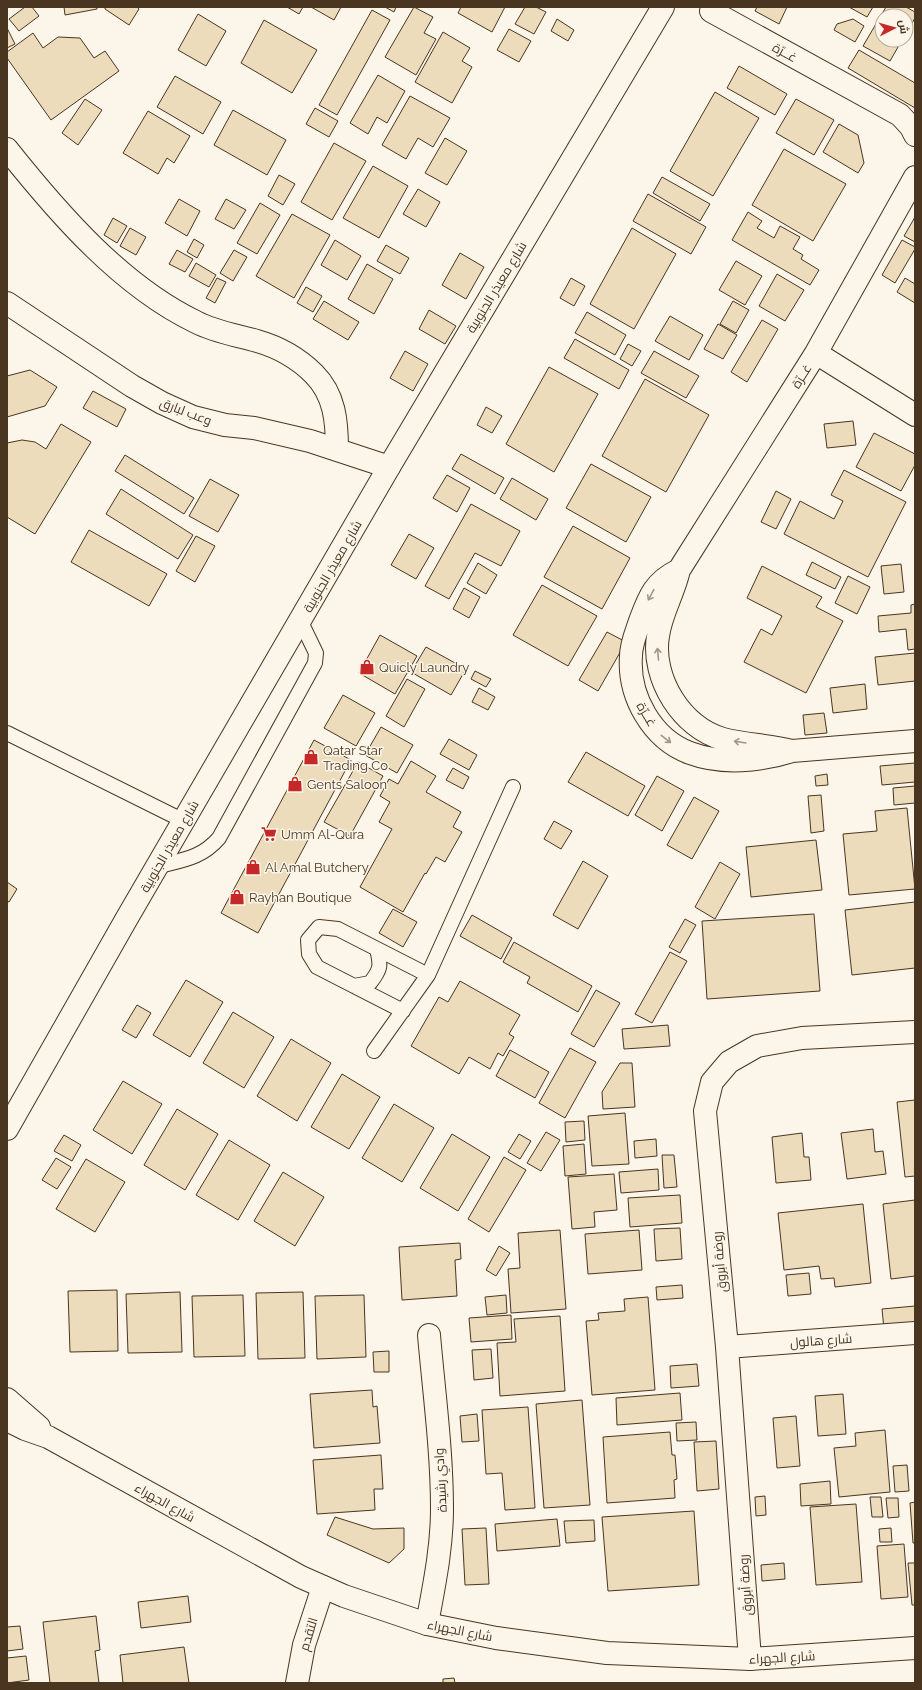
<svg xmlns="http://www.w3.org/2000/svg" width="922" height="1690" viewBox="0 0 922 1690" font-family="Raleway,Cairo,sans-serif">
<style>
.building{fill:#ecdcbc;stroke:#4a3520}
.lines{fill:none;stroke-linecap:round;stroke-linejoin:round}
.service-casing{stroke:#4a3520;stroke-width:16}
.minor-casing{stroke:#4a3520;stroke-width:24}
.tertiary-casing{stroke:#4a3520;stroke-width:24}
.service{stroke:#fbf6e9;stroke-width:14}
.minor{stroke:#fbf6e9;stroke-width:22}
.tertiary{stroke:#fbf6e9;stroke-width:22}
.oneway{stroke:#a29684}
.labels{text-anchor:middle;stroke-width:3;stroke-linejoin:round;paint-order:stroke}
.street-label{font-size:13px;fill:#4a3520;stroke:#fbf6e9}
.poi-label{font-size:13px;fill:#4a3520;stroke:#fbf6e9;text-anchor:start}
</style>
<rect width="100%" height="100%" fill="#fbf6e9"/>
<path class="building" d="M25,7H32L39,16L19,31L9,19Z
M64,7H97V9L65,15Z
M105,7H137L139,9L129,25L105,9Z
M287,7H303L299,14Z
M311,7H341L334,20Z
M385,7H396L394,12Z
M414,7L433,17L424,33L436,39L416,75L385,57Z
M461,7H505L492,32L458,13Z
M525,7H536L546,12L534,34L515,24Z
M757,7H787L779,24L755,11Z
M849,7H873L867,17Z
M886,7H906L915,12V18L906,33V16H882V40H902L890,61L863,46Z
M372,10L390,20L337,115L319,105Z
M198,14L226,31L206,66L178,50Z
M557,19L574,30L568,41L551,31Z
M853,19L864,26L855,42L834,30L837,24Z
M264,20L317,50L292,93L241,63Z
M7,28L15,44L7,48Z
M509,29L531,41L519,62L497,50Z
M443,32L470,48L462,61L472,67L452,103L415,82Z
M33,33L43,48L58,37L80,38L94,58L105,51L119,71L51,120L7,58V52Z
M859,50L915,83V108L848,68Z
M739,66L787,94L775,115L727,88Z
M378,75L405,91L387,123L377,117L368,134L350,123Z
M175,76L221,102L203,134L157,107Z
M715,92L759,118L713,196L670,171Z
M410,96L450,118L433,147L418,138L406,159L382,145Z
M85,99L102,110L78,145L62,133Z
M796,99L834,120L814,155L776,133Z
M315,108L338,121L329,137L306,124Z
M233,110L286,140L267,175L214,145Z
M148,111L190,136L174,163L167,158L158,174L123,153Z
M839,124L858,135L864,163L858,173L823,152Z
M445,138L467,151L447,185L425,173Z
M334,143L366,161L332,220L301,202Z
M784,149L846,184L813,241L752,205Z
M373,166L408,186L379,238L343,218Z
M279,175L295,184L283,205L268,196Z
M662,177L710,204L700,221L653,193Z
M418,189L440,202L426,227L403,214Z
M648,194L706,227L691,254L633,221Z
M179,199L200,211L187,236L165,223Z
M226,199L246,210L234,229L215,219Z
M260,203L280,215L257,254L237,243Z
M748,212L762,221L757,228L774,238L780,226L800,237L793,249L803,255L801,259L819,270L810,285L732,240Z
M292,214L330,235L294,298L256,276Z
M915,217V242L904,236Z
M113,218L127,226L117,243L104,235Z
M130,228L146,237L136,255L120,246Z
M632,228L676,254L634,329L590,304Z
M194,239L204,245L197,258L187,252Z
M335,240L361,256L347,280L321,265Z
M902,240L915,247V249L895,283L882,275Z
M386,245L409,258L400,274L377,261Z
M177,250L193,259L185,272L169,264Z
M234,250L247,257L233,281L220,273Z
M460,253L484,267L466,299L442,285Z
M736,261L762,276L745,305L719,290Z
M196,263L216,275L209,287L189,276Z
M367,264L393,279L374,314L348,299Z
M777,274L804,290L785,321L759,306Z
M217,278L226,282L215,303L206,298Z
M571,278L585,286L574,306L560,298Z
M905,278L915,284V303L897,292Z
M306,287L322,296L313,312L297,303Z
M324,301L359,322L348,340L313,319Z
M733,301L749,310L736,333L720,324Z
M429,310L456,326L445,344L419,329Z
M587,312L626,335L615,355L575,333Z
M670,316L703,335L689,360L655,341Z
M762,320L778,329L747,382L731,372Z
M718,324L737,335L723,359L704,349Z
M575,339L629,370L619,389L564,358Z
M628,344L641,351L632,366L620,359Z
M405,351L428,364L413,391L390,378Z
M654,351L699,376L686,398L641,373Z
M549,367L598,394L554,472L506,444Z
M30,370L57,387L45,406L7,417V376Z
M645,379L709,415L666,492L602,456Z
M93,391L126,409L117,427L83,408Z
M486,407L502,416L492,433L477,425Z
M853,421L856,445L827,448L824,424Z
M61,424L91,442L35,534L7,517V443L22,440L35,442L46,449Z
M874,433L915,454V465L901,491L856,467Z
M461,454L504,478L495,494L452,469Z
M125,455L194,498L184,514L115,471Z
M591,464L651,497L626,542L566,508Z
M844,470L906,502L868,577L784,534L800,501L834,519L843,501L831,495Z
M447,475L470,488L457,512L433,498Z
M512,478L548,499L536,520L500,499Z
M210,479L239,495L218,532L189,516Z
M121,489L193,535L178,559L106,514Z
M776,491L791,499L776,529L761,522Z
M471,504L520,531L501,566L475,553L449,599L425,586Z
M573,526L630,558L602,609L544,577Z
M89,530L167,574L149,606L71,562Z
M409,534L434,548L416,579L391,565Z
M196,536L215,546L195,582L176,571Z
M812,562L841,577L835,589L806,575Z
M478,563L497,575L486,594L467,583Z
M901,564L904,592L884,594L881,566Z
M762,566L822,597L816,607L843,621L806,693L744,662L761,629L772,635L782,616L747,598Z
M848,576L870,587L857,614L835,603Z
M542,585L597,616L568,666L513,635Z
M464,588L480,597L469,618L453,609Z
M915,604V649L908,650L906,629L879,632L878,616L911,613V605Z
M607,632L626,642L598,691L579,680Z
M380,635L417,656L395,694L359,673Z
M426,647L466,669L451,695L411,672Z
M915,653V681L878,685L875,657Z
M475,671L491,679L486,687L471,679Z
M407,679L425,689L404,727L386,716Z
M865,684L867,709L833,713L830,688Z
M479,688L495,697L488,710L472,702Z
M343,695L375,713L356,746L324,728Z
M824,713L827,733L805,735L803,715Z
M381,727L413,745L397,773L365,755Z
M449,739L477,755L469,770L440,754Z
M314,740L351,760L258,933L221,913Z
M586,752L645,786L628,816L568,782Z
M411,761L436,776L426,792L461,812L453,827L462,832L445,862L436,857L426,874L425,873L403,912L360,887L392,829L379,822L390,802L380,796L389,779L398,784Z
M358,762L383,776L350,836L324,822Z
M915,763V782L882,785L880,766Z
M453,768L469,777L463,789L446,780Z
M827,774L828,785L816,786L815,776Z
M657,776L684,791L662,831L635,815Z
M915,786V803L894,805L893,788Z
M821,795L824,831L811,833L808,796Z
M694,797L719,811L692,859L667,845Z
M907,808L915,889L849,895L843,834L877,831L875,811Z
M554,821L572,831L561,849L544,839Z
M816,840L822,890L751,897L746,847Z
M583,861L608,876L578,929L553,915Z
M720,862L740,874L715,919L695,907Z
M7,882L17,889L9,902L7,901Z
M915,902V968L852,975L845,910Z
M393,909L417,922L403,947L379,933Z
M814,914L820,991L707,999L702,921Z
M472,915L512,938L501,959L460,936Z
M685,919L696,925L680,953L669,947Z
M514,942L592,986L578,1012L527,983L530,977L503,962Z
M670,952L687,961L652,1023L635,1014Z
M186,980L223,1002L190,1057L153,1035Z
M460,981L520,1015L509,1034L514,1037L503,1056L498,1053L490,1069L469,1057L459,1074L411,1046L439,997L448,1002Z
M596,990L620,1003L594,1047L571,1034Z
M137,1005L151,1013L136,1038L122,1030Z
M233,1012L274,1037L244,1088L203,1063Z
M668,1025L670,1046L624,1049L622,1029Z
M291,1039L331,1063L297,1121L257,1096Z
M570,1048L596,1062L565,1118L539,1103Z
M510,1050L549,1072L535,1098L496,1076Z
M620,1063H632L635,1107L603,1109L602,1092Z
M342,1074L380,1097L349,1149L311,1127Z
M123,1081L162,1104L132,1154L93,1130Z
M915,1100V1176L905,1177L897,1102Z
M394,1104L434,1128L402,1182L362,1158Z
M177,1109L218,1134L185,1190L144,1165Z
M625,1113L629,1164L592,1166L588,1116Z
M584,1121L585,1140L566,1142L565,1122Z
M873,1129L875,1152L883,1151L886,1174L847,1179L841,1133Z
M546,1132L560,1140L541,1171L527,1163Z
M802,1133L804,1157H809L811,1180L776,1183L772,1137Z
M452,1134L490,1157L458,1211L420,1188Z
M519,1134L531,1141L520,1159L508,1152Z
M64,1135L81,1145L72,1161L54,1151Z
M656,1139L657,1156L635,1158L634,1141Z
M229,1140L270,1165L238,1220L196,1195Z
M584,1144L586,1174L565,1176L563,1146Z
M662,1155H674L677,1187L664,1188Z
M504,1157L526,1170L489,1232L468,1219Z
M56,1158L71,1167L57,1189L42,1180Z
M86,1159L125,1182L95,1232L56,1209Z
M658,1169L659,1190L621,1193L619,1172Z
M283,1172L324,1197L295,1246L254,1221Z
M614,1174L617,1210L594,1212L595,1227L572,1229L568,1177Z
M680,1195L682,1223L630,1227L628,1198Z
M915,1200V1276L891,1279L883,1204Z
M863,1204L871,1283L835,1287L834,1278L821,1279L819,1266L784,1270L778,1213Z
M680,1228L682,1259L656,1261L654,1229Z
M560,1230L566,1309L511,1313L508,1269L520,1268L518,1233Z
M639,1230L642,1270L588,1274L585,1234Z
M460,1243L461,1259L455,1260L457,1296L402,1300L399,1247Z
M499,1246L510,1253L496,1276L486,1270Z
M809,1273L811,1294L788,1296L786,1275Z
M682,1285L683,1298L657,1300L656,1287Z
M117,1290L118,1351L70,1352L68,1291Z
M180,1292L182,1352L128,1353L126,1294Z
M303,1292L305,1358L258,1359L256,1293Z
M243,1295L245,1356L194,1357L192,1296Z
M364,1295L366,1357L317,1359L315,1296Z
M506,1295L507,1313L487,1315L485,1297Z
M648,1297L655,1390L592,1395L586,1321L599,1320L598,1313L625,1311L624,1299Z
M915,1306V1325L884,1329L882,1309Z
M511,1315L512,1339L471,1342L469,1318Z
M560,1316L565,1391L500,1396L497,1343L516,1342L514,1319Z
M491,1349L493,1378L474,1380L472,1350Z
M389,1351V1372H374L373,1352Z
M697,1364L699,1386L671,1388L670,1366Z
M372,1390L373,1407L377,1406L380,1443L314,1448L310,1394Z
M680,1393L682,1420L617,1425L616,1398Z
M843,1394L846,1434L818,1436L815,1396Z
M582,1400L590,1505L544,1508L536,1404Z
M528,1407L535,1508L505,1510L502,1473L486,1474L482,1410Z
M477,1414L479,1441L462,1442L460,1416Z
M796,1416L800,1466L777,1468L773,1418Z
M696,1422L697,1440L677,1441L676,1423Z
M885,1430L890,1492L839,1497L834,1448L856,1446L855,1433Z
M670,1432L672,1455H675L677,1479L674,1480L675,1498L607,1503L603,1437Z
M716,1441L719,1489L697,1491L694,1442Z
M381,1455L383,1489H374L375,1510L317,1514L313,1460Z
M907,1465L909,1491L895,1492L893,1466Z
M830,1481L831,1504L801,1506L800,1484Z
M765,1496L766,1515L756,1516L755,1497Z
M870,1497H881L883,1517H872Z
M886,1498H898L899,1517L888,1518Z
M915,1502V1543H913L910,1503Z
M856,1504L862,1582L816,1585L810,1507Z
M694,1511L699,1585L608,1591L602,1517Z
M335,1517L373,1529L404,1528V1549L389,1563L327,1535Z
M557,1519L560,1546L497,1551L495,1524Z
M594,1520L595,1541L566,1543L564,1521Z
M486,1528L489,1584L465,1585L462,1529Z
M891,1528L892,1542H880L879,1529Z
M904,1544L908,1597L881,1599L877,1546Z
M784,1563L785,1579L762,1581L761,1565Z
M908,1563H915V1605H912Z
M188,1596L191,1622L141,1628L138,1602Z
M96,1616L100,1650L95,1651L99,1683H50L43,1622Z
M20,1626L23,1649L7,1651V1627Z
M184,1647L189,1683H123L120,1655Z
M26,1656L29,1680L7,1683V1658Z
M454,1678L455,1683H443V1679Z"/>
<g class="lines">
<defs>
<path id="service" d="M7,733L184,821
M156,867C181,860 201,859 219,838L315,663L316,653L300,620
M354,986L370,983C381,969 381,966 377,949
M403,1011L317,967L309,954L308,940L319,927L338,929L428,975
M374,1051L428,975L513,787"/>
<path id="minor" d="M711,11L900,115L911,127L915,135
M7,149C58,213 121,286 196,322C215,332 236,335 257,341C278,347 298,358 314,374C335,395 337,422 337,450
M7,303L132,386L162,403L193,417L225,425L254,428L310,441L389,467
M816,353L915,415
M679,570C654,582 649,597 640,621C636,633 631,644 631,656C628,696 652,739 690,753C722,765 761,761 792,751L915,741
M792,751C770,745 746,745 723,739C682,728 651,678 658,636C661,613 674,593 679,570L816,353L915,177
M727,1347L915,1333
M427,1624C434,1586 442,1548 442,1509C442,1451 434,1393 429,1335
M750,1659L727,1347L705,1111L712,1082L729,1062L757,1046L802,1038L915,1032
M297,1683L304,1645L323,1587"/>
<path id="tertiary" d="M7,1129L127,918L389,467L663,7
M7,1399L39,1427
M7,1420L25,1429L48,1437L301,1577L344,1596L427,1624L496,1638L607,1653L750,1659L915,1648"/>
</defs>
<use href="#service" class="service-casing"/>
<use href="#minor" class="minor-casing"/>
<use href="#tertiary" class="tertiary-casing"/>
<use href="#service" class="service"/>
<use href="#minor" class="minor"/>
<use href="#tertiary" class="tertiary"/>
</g>
<defs><path id="oneway-shaft" d="M-6 0H5M1.5-3L5.5 0L1.5 3" fill="none" stroke-width="1.6" stroke-linecap="round" stroke-linejoin="round"/></defs>
<g class="oneway">
<use href="#oneway-shaft" transform="translate(651 595) rotate(118)"/>
<use href="#oneway-shaft" transform="translate(658 654) rotate(-95)"/>
<use href="#oneway-shaft" transform="translate(666 739) rotate(38)"/>
<use href="#oneway-shaft" transform="translate(740 742) rotate(-171)"/>
</g>
<defs>
<symbol id="shop-bare" viewBox="-9 -9 18 18"><path d="M-5-2.5h2.3a2.7 3.5 0 0 1 5.4 0H5L5.5 6h-11ZM-1.5-2.5h3a1.5 2.3 0 0 0-3 0Z" fill="#c62828" stroke="#fbf6e9" stroke-width="2.5" paint-order="stroke"/></symbol>
<symbol id="supermarket-bare" viewBox="-9 -9 18 18"><path d="M-6-5.5h2.5l.6 2H6L4.5 2H-2.5L-4.4-4H-6ZM-1.5 3.2a1.3 1.3 0 1 0 .1 0ZM3 3.2a1.3 1.3 0 1 0 .1 0Z" fill="#c62828" stroke="#fbf6e9" stroke-width="2.5" paint-order="stroke"/></symbol>
</defs>
<g fill-rule="evenodd">
<use href="#shop-bare" x="356" y="656" width="22" height="22"/>
<use href="#shop-bare" x="300" y="746" width="22" height="22"/>
<use href="#shop-bare" x="284" y="773" width="22" height="22"/>
<use href="#supermarket-bare" x="258" y="823" width="22" height="22"/>
<use href="#shop-bare" x="242" y="856" width="22" height="22"/>
<use href="#shop-bare" x="226" y="886" width="22" height="22"/>
</g>
<g class="labels">
<g class="street-label">
<text transform="translate(785 52) rotate(29)" y="5">غــرّة</text>
<text transform="translate(496 287) rotate(-59)" y="5">شارع معيذر الجنوبية</text>
<text transform="translate(801 376) rotate(-58)" y="5">غــرّة</text>
<text transform="translate(186 411) rotate(21)" y="5">وعب لبارق</text>
<text transform="translate(332 566) rotate(-60)" y="5">شارع معيذر الجنوبية</text>
<text transform="translate(647 714) rotate(59)" y="5">غــرّة</text>
<text transform="translate(169 846) rotate(-60)" y="5">شارع معيذر الجنوبية</text>
<text transform="translate(719 1262) rotate(-95)" y="5">روضة أبروق</text>
<text transform="translate(821 1340) rotate(-4)" y="5">شارع هالول</text>
<text transform="translate(440 1480) rotate(-93)" y="5">وادي رشيدة</text>
<text transform="translate(165 1502) rotate(29)" y="5">شارع الجهراء</text>
<text transform="translate(745 1585) rotate(-94)" y="5">روضة أبروق</text>
<text transform="translate(460 1630) rotate(11)" y="5">شارع الجهراء</text>
<text transform="translate(308 1634) rotate(-73)" y="5">التقدم</text>
<text transform="translate(782 1657) rotate(-3)" y="5">شارع الجهراء</text>
</g>
<g class="poi-label">
<text x="379" y="672">Quicly Laundry</text>
<text x="323" y="755">Qatar Star<tspan x="323" dy="15">Trading Co</tspan></text>
<text x="307" y="789">Gents Saloon</text>
<text x="281" y="839">Umm Al-Qura</text>
<text x="265" y="872">Al Amal Butchery</text>
<text x="249" y="902">Rayhan Boutique</text>
</g>
</g>
<rect width="922" height="1690" fill="none" stroke="#4a3520" stroke-width="16"/>
<g transform="translate(894 28) rotate(84)"><circle r="19" fill="#fbf6e9" stroke="#b4a999"/>
<path d="M0-3L7 15L0 10L-7 15Z" fill="#c62828"/>
<text y="-6" font-size="11" font-weight="bold" text-anchor="middle" fill="#4a3520">ش</text>
</g>
</svg>
